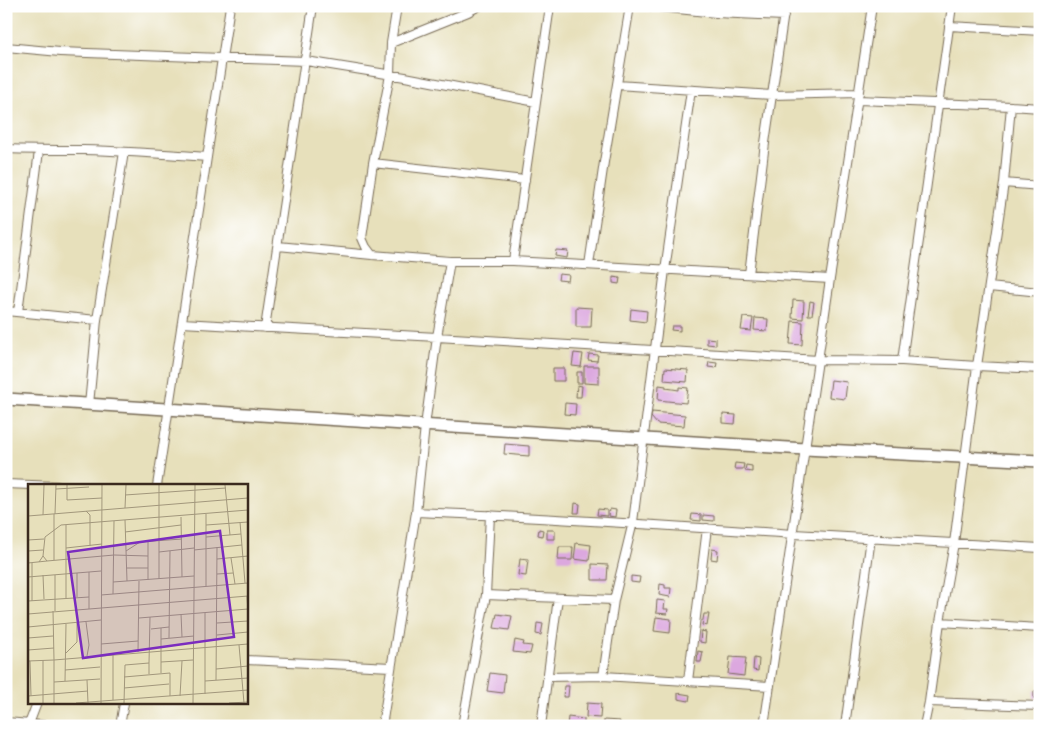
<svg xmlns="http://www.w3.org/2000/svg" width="1046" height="732" viewBox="0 0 1046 732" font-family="Mynerve,sans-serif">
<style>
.building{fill:#dca8df}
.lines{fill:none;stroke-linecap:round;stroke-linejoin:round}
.street-casing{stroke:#776a55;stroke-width:10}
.secondary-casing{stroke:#776a55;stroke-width:14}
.street{stroke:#fff;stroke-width:8}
.secondary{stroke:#fff;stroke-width:11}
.inset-road{fill:none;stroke:#a2977c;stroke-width:1}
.view{fill:#7b2cbf;fill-opacity:0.15;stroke:#7b2cbf;stroke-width:2.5}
.inset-edge{fill:none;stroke:#3b2a1e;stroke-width:2.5}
</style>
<rect width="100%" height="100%" fill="#fff"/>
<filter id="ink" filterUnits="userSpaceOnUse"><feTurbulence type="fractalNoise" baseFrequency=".02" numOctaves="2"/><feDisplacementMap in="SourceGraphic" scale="10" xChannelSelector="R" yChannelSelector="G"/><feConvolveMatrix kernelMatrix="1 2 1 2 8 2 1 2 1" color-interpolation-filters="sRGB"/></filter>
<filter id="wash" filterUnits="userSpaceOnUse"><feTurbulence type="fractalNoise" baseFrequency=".0096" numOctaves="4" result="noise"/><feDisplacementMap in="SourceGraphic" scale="20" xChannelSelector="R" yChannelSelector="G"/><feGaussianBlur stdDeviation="1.12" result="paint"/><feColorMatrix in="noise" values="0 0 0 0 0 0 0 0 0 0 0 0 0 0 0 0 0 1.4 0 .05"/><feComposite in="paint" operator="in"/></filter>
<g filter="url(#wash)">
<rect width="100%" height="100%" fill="#e7e0bb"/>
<g id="blocks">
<path class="building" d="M556,250L568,251L567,258L555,256Z
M559,274L569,275L568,281L558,280Z
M613,277L620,278L619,284L613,283Z
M793,300L804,301L803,319L792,318Z
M810,301L814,302L812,315H808Z
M576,307L592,308L591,327H576Z
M631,309L647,311L646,322L630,320Z
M743,317L753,318L751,331L741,330Z
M755,318L768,319L767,331L754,330Z
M792,321L803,322L802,345L790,344Z
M672,326H680V331L671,330Z
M707,338L716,339V345L707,344Z
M574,353L583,354L581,367L572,366Z
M589,354L598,355L597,361L588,360Z
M709,362L717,363L716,368L708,367Z
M584,366H599V384L584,383Z
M553,368H564V381H553Z
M665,368L688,370L687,382L664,380Z
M577,372H582V383H577Z
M831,380L847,382L845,399L829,397Z
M577,385L582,386L581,397H576Z
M659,385L666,386V388L679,390V387L688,388L686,403L658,400Z
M565,403L576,404L575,415L564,414Z
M652,412L685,415L684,426L657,424L651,417Z
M723,414L736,415L735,424L723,423Z
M505,444L529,446V456L504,454Z
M735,463L744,464L743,469H734Z
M746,465L752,466V472L745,471Z
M575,503L580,504L579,513H574Z
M598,509L607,510V516L597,515Z
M610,509L616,510L615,517L609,516Z
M692,514L701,515V521L691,520Z
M703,515L714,516V521L703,520Z
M539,529L543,530L542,536L538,535Z
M547,530H555V539H547Z
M576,543L591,545L589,561L574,559Z
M559,547H573L572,560H558Z
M712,549L718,550L717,560L711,559Z
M520,559L528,560L526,576L518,575Z
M592,564L608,565L607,580H592Z
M631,576L640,577L639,583L631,582Z
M660,584L665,585V588H671L670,597L659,595Z
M657,600L665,601L664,609H668L667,614L656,613Z
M497,614L512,616L509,630L494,628Z
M704,614H709L707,626L702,625Z
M656,617L671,619L670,633L654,631Z
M537,623L543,624L541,635L536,634Z
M701,631L706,632L705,643L700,642Z
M515,640L524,642L523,645L532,646L530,654L513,652Z
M698,651L703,652L701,662H697Z
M730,657L746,658L744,676L728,674Z
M754,658L759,659L758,671L753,670Z
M490,673L505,675L503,693L487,691Z
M564,686H569L568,697H563Z
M1034,691H1040V698H1034Z
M678,693L690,695L689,701L678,699Z
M587,703L601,704L600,718L586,717Z
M568,717L584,719V726H567Z
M604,720L620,721L619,726H604Z
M962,720L979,721V726H962Z"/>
</g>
</g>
<g filter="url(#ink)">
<use href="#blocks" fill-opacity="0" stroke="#776a55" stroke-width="1"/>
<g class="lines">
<defs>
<path id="street" d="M649,6L716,13L784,16
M949,26L1040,31
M391,43L468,12L479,6
M6,47L60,52L306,61L405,77L536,102
M617,85L772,95L859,93
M858,100L1011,106L1040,108
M6,149C32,150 58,150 83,150C125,151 166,154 207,157
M373,163L525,180
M1004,183L1040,186
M278,246L372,255L450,261H513L830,279
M372,255L366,247L362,238L373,163L390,75L391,43L397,6
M513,261L550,6
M589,265L604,162L630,6
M749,274L765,143L785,6
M989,287L1040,292
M6,311L97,320
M18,312L39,151
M182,323L437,337L819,360L902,361L977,366L1040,369
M265,328L313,6
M902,361L952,6
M89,405L97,320L124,152
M6,484L57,486
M157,486L230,6
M416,512C543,517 668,526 794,534C876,539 958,543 1040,548
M486,595L614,600
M940,622L1040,628
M246,660L391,667
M603,676L614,600L633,522L665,270L691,90
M547,677L603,676L770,686
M688,681L707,528
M929,702L1040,706
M6,722L55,726
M29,724L37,703
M120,726L124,703
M382,726L416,512L425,426L437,337L450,261
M462,726L486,595L490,515
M541,726L558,598
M764,726L830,279L872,6
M845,726L871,538
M924,726L929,702L940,622L954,543L977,366L1004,183L1011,106"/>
<path id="secondary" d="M6,399L805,449L1040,461"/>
</defs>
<use href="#street" class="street-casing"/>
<use href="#secondary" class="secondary-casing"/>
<use href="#street" class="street"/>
<use href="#secondary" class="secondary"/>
</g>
</g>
<g transform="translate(28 484)">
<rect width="220" height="220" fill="#e7e0bb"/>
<path class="inset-road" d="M39,1V16L74,14M131,1V95M197,1L202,51M28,5L61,3M97,11L198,4M97,24L98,1M58,27L62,31V62M26,30V76M27,30L28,1M15,31L16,1M0,32L220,14M153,33L154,93M97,36L99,97M212,38L217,99M178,41L220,38M97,48L153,41M178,53L213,50M0,56L16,55M38,64L74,60M166,66L214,61M0,67L15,66M98,67L112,58L154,55M131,68L166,64M203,74L207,100M189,75L220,72M19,77L86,71L120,72M11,78L15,72L17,53L33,41L220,26M0,79L19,77L15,72M4,79V117M98,84H120M49,89V113M189,90L205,89M15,91L16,115M0,93L73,87M120,96V57M85,98L166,92M178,102V30M85,110L86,37M73,111L220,99M219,112L220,129M38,114V41M0,117L61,113M61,125V88M27,127V91M0,130L220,112M153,130L154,153M111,134L220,125M58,138L61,161L59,172M189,139L220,137M0,143L73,136M123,145L141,143M189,151L220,148M0,154L25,152M141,154L142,67M133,155L166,152M73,160L110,157M211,161L216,219M0,166L26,164M110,168L111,97M38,169L49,158V139M85,170V216M15,176V219M0,177L26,176L25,127M2,177L3,212M133,178L165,176M121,179L122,133M188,185L220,182M37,186L72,183M133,189V144M96,193L142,189V212M59,196L60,219M188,196L189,63M37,197L38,140M177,197L220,194M26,198L72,195M96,204L141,200M177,210V129M0,212L60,207M152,212L154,177M26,219V176L220,160M48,219L220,206M73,219L74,1M96,219L97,181L121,179V190M165,219L167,1M201,219L220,218"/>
<path class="view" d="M192,47L206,153L55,174L40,68Z"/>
<rect width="220" height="220" class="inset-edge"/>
</g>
<rect width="1046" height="732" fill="none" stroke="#fff" stroke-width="25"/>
</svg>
